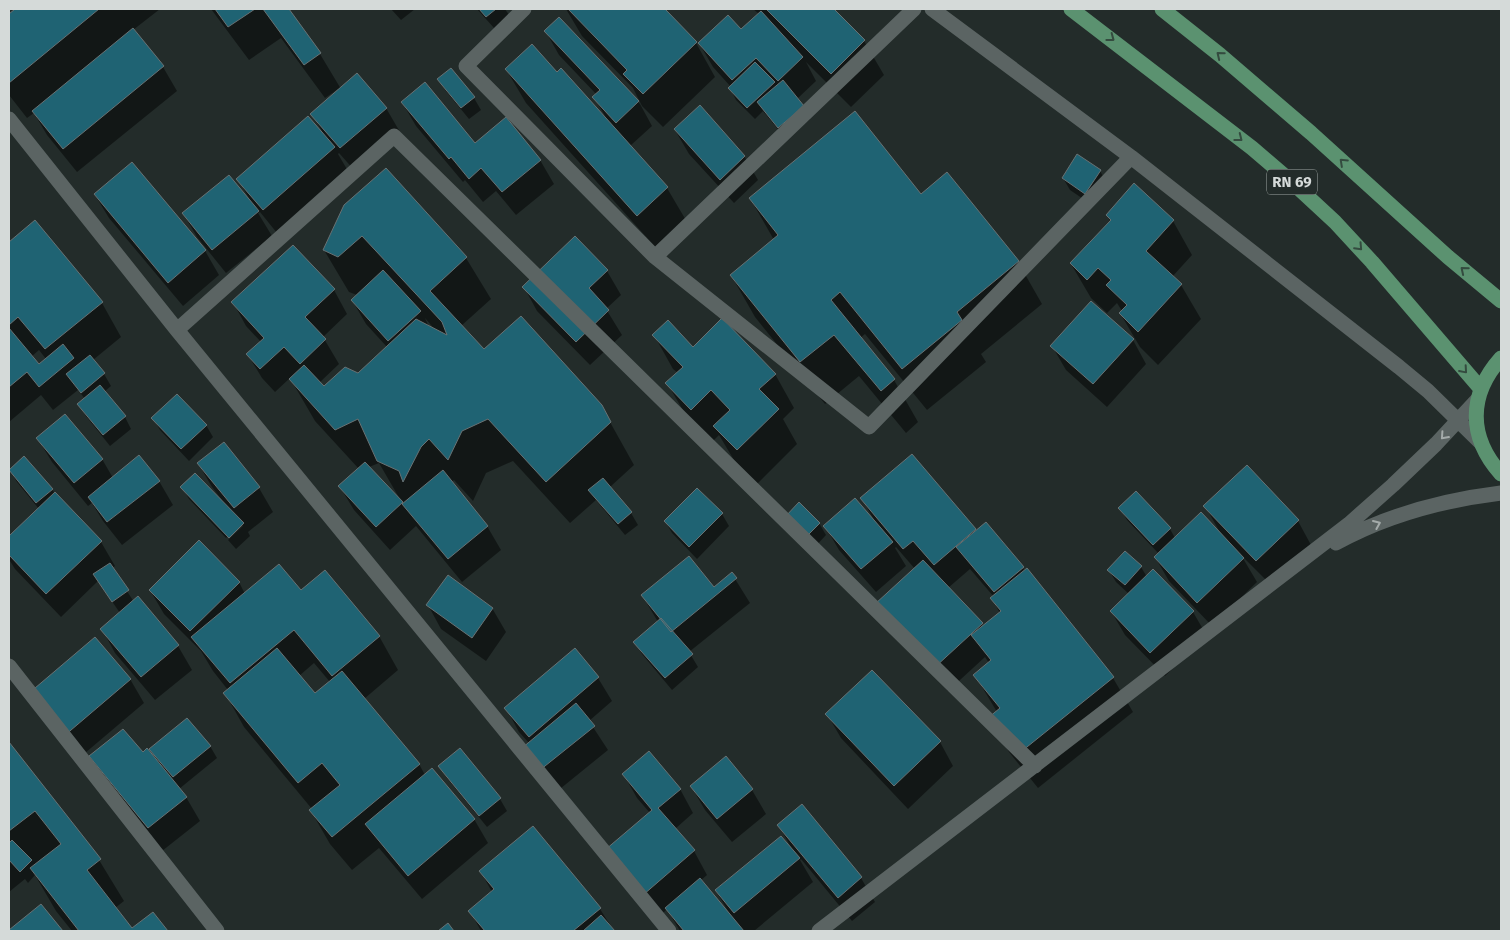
<svg xmlns="http://www.w3.org/2000/svg" width="1510" height="940" viewBox="0 0 1510 940" font-family="'Fira Sans',sans-serif">
  <rect width="100%" height="100%" fill="#232c2a"/>
  <!-- shadow -->
  <path fill="#0007" fill-rule="evenodd" d="M17,9H160L133,30L163,67L177,91L77,172L47,135L34,113L27,118L9,95V15Z
    M211,9H287L320,54L341,89L386,108L400,132L355,171L339,153L338,154L348,171L277,233L260,212L258,213L272,236L226,273L197,237L183,213L250,200L238,179L323,133L312,114L339,91L338,89L325,98L281,38L249,60Z
    M391,9H415L401,20Z
    M477,9H505L509,15L494,28Z
    M566,9H663L696,43L715,77L663,127L642,106L633,88L582,36Z
    M753,9H832L864,41L884,75L851,107L806,62L816,81L797,99L810,119L786,139L763,111L755,119L736,100L730,88L731,87L713,67L699,43L741,31L759,14Z
    M559,19L640,104L652,126L630,146L667,188L687,222L657,249L526,103L506,69L557,74L605,116L594,97L597,95L559,55L546,32Z
    M451,70L474,98L481,110L469,119L446,91L439,79Z
    M402,102L475,144L540,160L554,184L516,215L496,191L483,202L465,180L463,182L416,126Z
    M675,130L744,156L758,180L734,203L689,154Z
    M1100,171L1107,183L1092,205L1070,190L1063,178Z
    M947,174L1018,262L1042,304L981,354L986,362L927,410L865,334L860,338L894,380L918,422L906,433L859,376L825,404L755,317L731,275L774,240L750,198L920,196Z
    M95,195L204,249L219,275L183,306L109,218Z
    M345,206L466,258L491,299L461,326L484,351L601,406L634,465L610,487L631,513L638,525L625,535L596,500L570,523L513,461L486,473L473,501L454,480L451,482L487,526L501,550L462,582L416,526L390,550L354,510L340,487L359,469L315,421L290,378L275,392L262,378L248,355L261,342L246,326L233,302L334,290L347,314L323,337L339,364L319,383L324,388L358,375L387,347L366,324L352,300L357,295L349,292L324,250ZM425,318L436,331L429,327ZM379,463L401,501L369,467Z
    M1107,215L1173,221L1192,255L1172,277L1181,285L1201,319L1158,365L1140,347L1120,313L1122,311L1117,303L1107,313L1091,298L1071,264L1111,222Z
    M35,222L102,303L121,337L93,360L104,374L111,386L104,392L125,417L131,429L110,446L86,416L79,405L85,399L78,390L53,410L41,395L9,422V244ZM39,350L46,359L38,366L31,357Z
    M575,238L607,271L621,295L606,309L622,335L590,365L537,311L524,287Z
    M654,335L775,374L794,408L783,419L797,444L757,484L734,460L719,435L711,443L687,417L667,383L678,373L673,369Z
    M1133,340L1146,364L1107,407L1066,370L1052,346Z
    M153,418L206,425L213,437L189,461L160,430Z
    M38,439L102,459L113,478L159,481L173,505L122,545L103,521L92,503L88,506L52,462Z
    M223,443L259,488L273,512L248,532L250,536L236,549L228,540L243,526L241,524L226,538L189,499L182,487L221,501L222,500L212,487L198,463Z
    M10,470L52,490L101,542L115,566L112,568L134,602L138,598L178,646L192,670L155,700L115,653L102,629L120,613L98,581L61,617L15,569L10,561L9,562V537L39,509L17,482Z
    M697,489L722,514L729,526L697,559L672,533L665,521Z
    M862,498L975,530L976,533L986,524L1025,571L1027,570L1113,678L1133,712L1038,788L1009,752L989,718L997,712L975,675L989,663L985,657L948,691L890,628L915,569L896,547L895,548L906,566L876,592L839,550L825,526L875,522ZM970,569L994,597L992,599L1000,613L983,627L948,588Z
    M1205,506L1298,521L1311,545L1270,584L1241,555L1257,582L1212,626L1169,581L1155,557L1159,554L1127,520L1120,508L1170,529L1175,538L1221,534Z
    M819,523L826,535L814,548L794,529Z
    M1141,567L1147,577L1193,612L1207,636L1165,676L1125,635L1111,611L1129,594L1116,582L1109,570Z
    M732,574L750,603L689,652L698,667L672,690L642,654L635,642L658,622L642,595L713,589Z
    M239,582L245,594L301,592L379,636L398,670L364,699L419,764L425,775L474,819L488,843L422,899L379,848L352,870L330,844L311,811L312,809L244,727L225,693L228,690L213,671L201,651L164,614L150,590ZM314,663L330,682L315,695L299,676Z
    M428,605L492,608L506,632L486,661L441,629Z
    M575,650L598,678L612,701L589,721L608,750L555,793L529,743L519,732L506,708Z
    M130,679L144,703L78,759L44,718Z
    M827,714L940,742L953,766L908,809L841,738Z
    M9,744L99,860L124,901L115,908L132,930L152,914L166,931H72L56,911L35,875L28,883L25,879L9,892Z
    M210,746L217,758L179,789L186,797L200,821L162,851L105,780L91,757L143,754L156,761L157,760L151,749Z
    M459,750L500,799L507,811L487,827L447,778L440,766Z
    M726,758L752,790L766,814L732,842L705,810L691,786Z
    M624,775L680,789L693,813L675,829L694,851L707,875L700,881L731,916L716,891L792,849L779,826L801,806L861,878L875,902L852,921L801,859L800,860L813,882L754,931H680L667,909L658,918L620,874L650,813L637,798Z
    M481,872L600,909L614,931H481L470,911L492,892Z
    M41,906L61,931H9Z"/>
  <!-- building -->
  <path fill="#1f6373" stroke="#687173" d="M15,9H99L9,83V14Z
    M215,9H255L228,27Z
    M263,9H289L321,53L304,65Z
    M479,9H496L486,17Z
    M568,9H665L697,42L643,94L623,74L627,70Z
    M766,9H834L865,40L831,74Z
    M761,11L803,57L778,81L756,58L732,80L698,43L728,15L741,29Z
    M559,17L639,101L616,123L592,97L600,90L544,31Z
    M133,28L164,66L63,149L32,111Z
    M532,44L557,72L561,68L668,187L637,216L505,69Z
    M755,62L775,82L747,108L728,88Z
    M451,68L475,97L461,108L437,79Z
    M357,73L387,108L340,148L310,114Z
    M783,80L804,106L778,128L757,102Z
    M425,82L475,143L506,117L541,160L502,192L481,168L469,179L451,157L449,159L401,102Z
    M700,105L745,156L720,180L674,129Z
    M855,111L921,194L947,172L1019,261L957,312L962,320L902,369L840,292L831,300L895,379L881,391L834,335L800,362L730,275L778,235L749,198Z
    M308,116L335,147L263,210L236,179Z
    M1077,154L1101,170L1085,194L1062,178Z
    M132,162L206,250L168,283L94,194Z
    M386,168L467,257L430,291L484,349L521,316L602,405L611,422L546,482L488,419L462,431L448,460L429,439L421,447L403,482L399,471L377,461L358,419L335,430L289,379L304,365L324,386L345,367L358,373L416,319L447,335L442,322L362,236L338,257L323,250L344,205Z
    M229,175L259,211L212,250L182,213Z
    M1134,183L1174,220L1146,251L1182,284L1138,332L1119,313L1127,305L1106,285L1111,280L1098,268L1087,280L1070,263L1111,220L1106,215Z
    M35,220L103,302L45,349L18,317L9,325V242Z
    M575,236L608,270L589,288L609,310L576,342L522,287Z
    M293,245L335,289L305,317L326,339L300,364L284,347L260,369L246,354L264,338L231,302Z
    M383,270L421,311L388,341L351,300Z
    M1091,301L1134,339L1093,384L1050,346Z
    M722,318L776,374L759,389L779,409L737,450L713,426L730,410L711,390L691,410L665,383L683,367L652,335L668,320L693,347Z
    M9,328L39,364L63,344L74,358L39,387L27,372L9,387Z
    M90,355L105,373L81,393L66,374Z
    M100,385L126,416L103,435L77,404Z
    M177,394L207,425L181,449L151,418Z
    M65,414L103,459L74,483L36,438Z
    M224,442L260,487L234,508L197,463Z
    M912,454L976,529L934,565L913,541L903,549L860,498Z
    M139,455L160,481L107,522L88,497Z
    M24,456L53,489L36,503L9,470Z
    M365,462L403,502L376,527L338,486Z
    M1247,465L1299,520L1256,561L1203,506Z
    M443,470L488,526L448,559L402,504Z
    M195,473L244,523L229,538L180,487Z
    M603,478L632,512L618,524L588,490Z
    M697,488L723,513L689,547L664,521Z
    M1136,491L1171,528L1153,545L1118,508Z
    M55,492L102,541L46,594L9,555V536Z
    M855,498L893,542L861,569L823,526Z
    M799,502L820,523L806,537L785,517Z
    M1201,512L1244,558L1197,603L1154,557Z
    M986,522L1024,567L994,592L956,547Z
    M199,540L240,582L190,631L149,590Z
    M1125,551L1142,566L1125,585L1107,570Z
    M689,556L714,587L732,572L737,578L671,632L641,595Z
    M923,560L983,623L934,668L875,604Z
    M110,563L129,590L112,602L93,574Z
    M279,564L301,590L325,570L380,636L332,676L294,630L230,683L191,637Z
    M1027,568L1114,677L1017,755L988,718L1000,708L973,675L991,660L971,635L1001,611L990,598Z
    M1153,569L1194,611L1150,653L1110,611Z
    M448,575L493,608L472,638L426,605Z
    M138,596L179,645L141,677L100,629Z
    M661,618L693,654L665,678L633,642Z
    M95,637L131,679L64,736L28,694Z
    M277,648L315,693L342,671L420,764L332,837L309,810L340,785L322,763L298,783L223,693Z
    M575,648L599,677L529,737L504,708Z
    M872,670L941,741L894,786L825,714Z
    M576,703L595,726L540,770L522,748Z
    M187,718L211,746L173,777L149,749Z
    M123,729L143,752L147,748L187,797L148,828L89,756Z
    M9,742L101,859L87,870L132,928L153,912L168,931H79L30,868L61,844L35,811L9,831Z
    M460,748L501,798L479,816L438,766Z
    M649,751L681,789L658,808L695,850L643,895L605,850L652,810L622,774Z
    M726,756L753,789L717,819L690,786Z
    M432,768L475,819L408,876L365,824Z
    M802,804L862,877L838,898L777,825Z
    M533,826L601,908L573,931H485L468,911L494,889L479,871Z
    M781,836L800,858L734,913L715,890Z
    M12,840L32,860L20,872L9,860V843Z
    M700,878L744,931H684L665,908Z
    M41,904L63,931H9V930Z
    M601,915L615,931H583Z
    M448,923L454,931H438Z"/>
  <g fill="none" stroke-linecap="round" stroke-linejoin="round">
    <!-- street -->
    <path stroke="#5b6463" stroke-width="15" d="M524,9L466,66L655,257L869,427L1131,157
      M932,9L1131,157L1399,367L1428,391L1481,443
      M9,119L177,330L669,931
      M655,257L914,9
      M177,330L394,136L1035,766
      M1336,543C1387,515 1444,500 1501,493
      M9,666L217,931
      M819,931L1349,524L1393,485L1436,444L1477,400"/>
    <!-- primary -->
    <path stroke="#5b9270" stroke-width="15" d="M1071,9L1252,148L1294,184L1335,222L1372,262L1481,389
      M1162,9L1220,55L1311,133L1448,257L1501,301
      M1501,358C1468,395 1468,437 1501,474"/>
  </g>
  <!-- one-way arrows -->
  <defs><path id="oneway-chevron" d="M-2-3.5L2.5 0L-2 3.5" fill="none" stroke-width="1.6" stroke-linecap="round" stroke-linejoin="round" transform="scale(1.25)"/></defs>
  <g stroke="#344b3f">
    <use href="#oneway-chevron" transform="translate(1111 38) rotate(37)"/>
    <use href="#oneway-chevron" transform="translate(1220 55) rotate(-141)"/>
    <use href="#oneway-chevron" transform="translate(1239 138) rotate(38)"/>
    <use href="#oneway-chevron" transform="translate(1343 162) rotate(-137)"/>
    <use href="#oneway-chevron" transform="translate(1359 247) rotate(47)"/>
    <use href="#oneway-chevron" transform="translate(1464 270) rotate(-140)"/>
    <use href="#oneway-chevron" transform="translate(1464 370) rotate(49)"/>
  </g>
  <g stroke="#a4abaa">
    <use href="#oneway-chevron" transform="translate(1444 436) rotate(132)"/>
    <use href="#oneway-chevron" transform="translate(1377 524) rotate(-23)"/>
  </g>
  <g text-anchor="middle" dominant-baseline="central" stroke-width="5" stroke-linejoin="round" paint-order="stroke">
    <!-- shield labels -->
    <rect fill="#232c2a" stroke="#a0a6a4" stroke-width="1" x="1267" y="169.5" width="50" height="25" rx="4"/>
    <g font-size="15" font-weight="bold" fill="#d5dad9">
      <text x="1292" y="182">RN 69</text>
    </g>
  </g>
  <!-- border -->
  <rect width="1510" height="940" fill="none" stroke="#d5dad9" stroke-width="20"/>
</svg>
